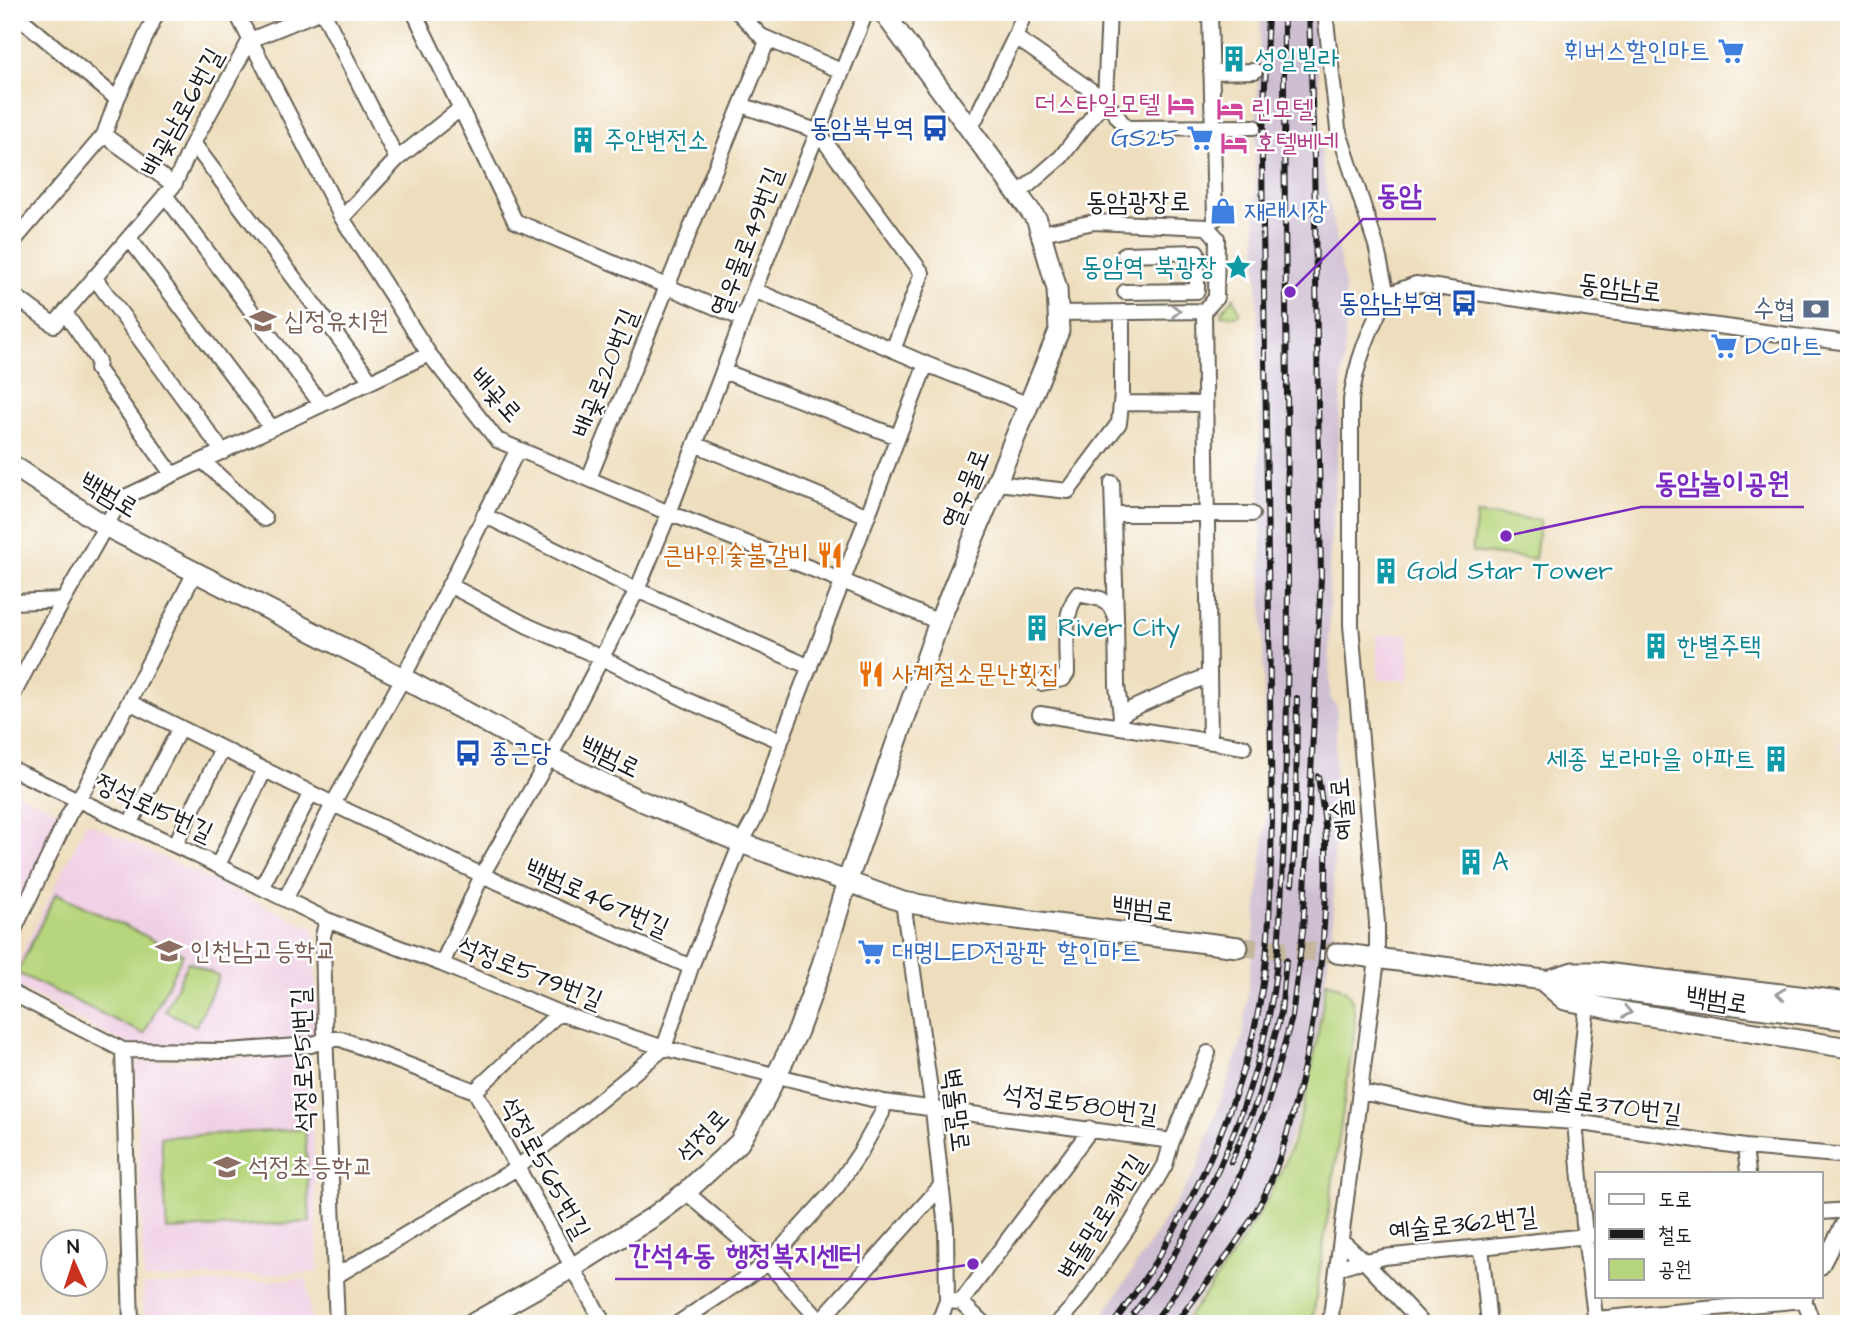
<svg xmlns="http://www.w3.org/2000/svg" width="1861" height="1336" viewBox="0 0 1861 1336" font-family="'Architects Daughter','Poor Story',sans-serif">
  <rect width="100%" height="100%" fill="#fff"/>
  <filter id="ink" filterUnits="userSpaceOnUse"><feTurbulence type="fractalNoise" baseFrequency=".0143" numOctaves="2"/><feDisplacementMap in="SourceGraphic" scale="14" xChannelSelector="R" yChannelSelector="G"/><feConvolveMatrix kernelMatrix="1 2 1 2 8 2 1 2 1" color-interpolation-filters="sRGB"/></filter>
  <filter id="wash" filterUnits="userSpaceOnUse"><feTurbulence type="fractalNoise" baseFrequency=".00686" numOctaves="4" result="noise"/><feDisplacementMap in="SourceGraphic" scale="28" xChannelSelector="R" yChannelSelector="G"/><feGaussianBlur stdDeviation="1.57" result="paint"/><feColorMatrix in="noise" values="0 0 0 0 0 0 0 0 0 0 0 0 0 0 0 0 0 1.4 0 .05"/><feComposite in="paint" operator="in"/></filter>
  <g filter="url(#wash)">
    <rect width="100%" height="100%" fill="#eedebd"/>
    <!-- built -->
    <path fill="#f0d0e4" d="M1409,633L1411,680H1379L1376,637L1378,635Z
      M1849,673V753L1839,752Z
      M12,791L63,813L12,922Z
      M87,822L314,929L317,1027L311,1037L134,1049L12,984V973Z
      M310,1055L318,1272L144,1279L135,1062Z
      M307,1279L311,1324H144L143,1285Z"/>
    <!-- industrial -->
    <path fill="#cebed1" d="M1261,12H1316L1322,166L1345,286V342L1329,569L1330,697L1337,707L1334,794L1333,930L1311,1064L1294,1129L1267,1195L1229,1256L1179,1324H1098L1196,1171L1243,1037L1266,823L1255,152Z"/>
    <!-- green -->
    <path fill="#b7d57c" stroke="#6a784c" stroke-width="2" d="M1234,297L1240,314L1236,316L1221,315V312Z
      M1477,514L1540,520L1535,559L1472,552Z
      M56,893L183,954L144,1034L17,973Z
      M188,962L219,976L196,1026L165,1011Z
      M1326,982C1354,989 1354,1002 1355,1028L1312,1324H1182C1224,1271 1275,1199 1295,1135C1311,1085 1318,1034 1326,982Z
      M305,1129L310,1222L167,1230L161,1137Z"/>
  </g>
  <g filter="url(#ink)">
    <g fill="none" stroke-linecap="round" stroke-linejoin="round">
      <!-- major-tunnel -->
      <path stroke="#c4b79d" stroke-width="19" stroke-dasharray="19 10" stroke-linecap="butt" d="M1238,947L1337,953"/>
      <!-- minor casing -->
      <g stroke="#666054" stroke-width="18">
        <path id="minor" d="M13,12L117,99
          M236,12L342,218L429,354L497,440L669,513L843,581L939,622
          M323,12L397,159
          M414,12L515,221L743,319
          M738,12L761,36L841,71
          M1210,12L1215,219
          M1325,12L1338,129L1376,245L1387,295
          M1015,37L1105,100L1126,128L1254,127
          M1211,72L1255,71
          M741,105L817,131L922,273L893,350
          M971,128L1015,37L1025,12
          M104,135L174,185
          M193,143L371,381
          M165,195L321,404
          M1017,195L1061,157L1105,100L1109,12
          M342,218L397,159L460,109
          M1042,233L1094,222L1207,227L1217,238L1216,298L1204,311L1059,313
          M129,238L271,427
          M12,243L104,135L117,99L157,12
          M1125,254L1197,252V291L1125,292
          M94,277L223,452
          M754,290L926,364L1029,405
          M12,294L54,325L174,185L193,143L250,40L319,12
          M1387,295L1416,284L1571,307L1849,343
          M1204,311L1210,741
          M65,313L98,361L97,369L172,474
          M723,371L898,437
          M1121,403L1205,404
          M695,444L868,516
          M203,461L265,519
          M589,478L768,39
          M997,483L1068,491L1119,423L1122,394V312
          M1112,483L1116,617
          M1113,514H1252
          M484,515L637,590L810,667
          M449,585L528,626L602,658L693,703L781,741
          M12,602L63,600
          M1041,683L1063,679L1067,673C1067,648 1062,613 1078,594L1101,599L1110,606L1116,618L1117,686L1121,715
          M12,697L45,633L121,499L429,354
          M129,702L333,804L482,875L691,967
          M1040,714L1244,747
          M1120,722L1121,715L1133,708L1209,675
          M12,769L198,856L327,920L442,964L559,1013L664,1048L884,1102L1172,1141
          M130,824L180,728
          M175,845L222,749
          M218,865L265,769
          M262,886L311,793
          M286,898L333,804L403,678L518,449
          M903,902L933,1110L946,1228L947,1301L938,1324
          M327,920L323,936L325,1032L337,1324
          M12,934L69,814L85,788L195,572
          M442,964L482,875L550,757L637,590L669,513L754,290L866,12
          M12,993L123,1050L228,1051L311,1045L327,1039H341L475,1091L559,1013
          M1587,1004L1575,1122L1585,1236L1596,1324
          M123,1050L131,1324
          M475,1091L604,1324
          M1361,1092L1470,1115L1575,1122L1745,1147L1849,1156
          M1745,1147L1748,1173
          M686,1192L768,1263L823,1324
          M1821,1212L1849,1210
          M1341,1240L1365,1262L1423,1324
          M1481,1247L1489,1324
          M1821,1267L1849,1213
          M1337,1270C1352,1260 1367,1262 1384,1257L1597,1235
          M336,1276L517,1168L664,1048L691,967L741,843L757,814L781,741L926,364
          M1806,1296L1804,1300L1813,1324
          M947,1301L961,1302L1091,1129
          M961,1302L984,1324
          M1596,1319L1804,1300
          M820,1321L941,1186
          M677,1324L768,1263L836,1188L861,1151L882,1113L884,1102
          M1057,1324L1078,1301L1132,1222L1165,1165L1172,1141L1208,1053
          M1330,1324L1377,959V923L1351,625V400C1356,361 1370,329 1387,295"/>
      </g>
      <!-- major casing -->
      <g stroke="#666054" stroke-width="23">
        <path id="major" d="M12,465L105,526L403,678L550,757L637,799L741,843L903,902L978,914L1238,947
          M1337,953L1849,1020
          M1554,978L1573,972H1596L1849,1002
          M1544,982L1565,1000L1631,1013L1849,1048
          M472,1324L572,1268L653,1217L686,1192L739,1143L763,1103L798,1031L820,971L847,882L939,622L1059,331L1057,289L1037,220L883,12"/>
      </g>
      <!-- minor -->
      <use href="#minor" stroke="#fff" stroke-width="14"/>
      <!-- major -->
      <use href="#major" stroke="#fff" stroke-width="19"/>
      <!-- rail casing -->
      <g stroke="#1c1c1c" stroke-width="6">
        <path id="rail" d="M1292,884L1296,824L1297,698
          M1231,1162L1257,1101L1281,1013L1286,960
          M1134,1313C1198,1231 1250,1112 1270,1010C1278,969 1280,925 1282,883C1285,821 1286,758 1287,696C1291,468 1283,240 1284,12
          M1113,1324C1180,1235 1238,1116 1259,1007C1271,946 1270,882 1272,821L1262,159L1268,12
          M1152,1324L1169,1302L1228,1205L1267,1106L1292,1017L1303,931L1321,577L1314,158L1309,12
          M1175,1324C1206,1283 1240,1243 1263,1198C1277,1171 1285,1141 1293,1112C1316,1026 1328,934 1326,844C1326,822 1321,798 1318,776"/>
      </g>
      <!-- rail -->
      <use href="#rail" stroke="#fff" stroke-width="3.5" stroke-dasharray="10" stroke-linecap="butt"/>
    </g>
    <!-- one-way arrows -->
    <defs><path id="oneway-chevron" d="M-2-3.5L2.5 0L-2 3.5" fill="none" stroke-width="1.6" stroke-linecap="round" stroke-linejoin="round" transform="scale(1.75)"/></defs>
    <g stroke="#999">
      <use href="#oneway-chevron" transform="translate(1176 311) rotate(-1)"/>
      <use href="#oneway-chevron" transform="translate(1781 994) rotate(-173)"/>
      <use href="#oneway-chevron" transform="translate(1627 1012) rotate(11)"/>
    </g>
  </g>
  <!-- icons -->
  <defs>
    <g id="supermarket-bare" transform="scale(2.1)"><path d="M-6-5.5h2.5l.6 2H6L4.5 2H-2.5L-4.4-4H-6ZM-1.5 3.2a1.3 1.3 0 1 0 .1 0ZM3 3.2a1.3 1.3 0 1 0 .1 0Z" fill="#3f7fe0" stroke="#fff" stroke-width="2.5" paint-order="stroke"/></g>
    <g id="building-bare" transform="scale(2.1)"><path d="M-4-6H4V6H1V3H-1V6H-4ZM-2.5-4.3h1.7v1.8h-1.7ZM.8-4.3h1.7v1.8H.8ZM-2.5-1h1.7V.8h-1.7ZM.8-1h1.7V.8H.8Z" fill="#0f9aa8" stroke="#fff" stroke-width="2.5" paint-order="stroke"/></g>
    <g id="hotel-bare" transform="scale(2.1)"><path d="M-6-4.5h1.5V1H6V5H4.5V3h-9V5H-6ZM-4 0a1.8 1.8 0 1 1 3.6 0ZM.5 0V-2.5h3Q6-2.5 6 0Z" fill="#d1479c" stroke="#fff" stroke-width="2.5" paint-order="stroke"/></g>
    <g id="bus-bare" transform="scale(2.1)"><path d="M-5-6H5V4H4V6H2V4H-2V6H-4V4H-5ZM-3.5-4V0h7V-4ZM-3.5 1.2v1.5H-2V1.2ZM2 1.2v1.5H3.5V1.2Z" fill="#1a4fb4" stroke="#fff" stroke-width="2.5" paint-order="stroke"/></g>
    <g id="shop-bare" transform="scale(2.1)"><path d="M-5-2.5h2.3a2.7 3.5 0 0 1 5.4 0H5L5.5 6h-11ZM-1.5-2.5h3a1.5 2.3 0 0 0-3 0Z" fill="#3f7fe0" stroke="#fff" stroke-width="2.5" paint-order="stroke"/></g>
    <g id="sight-bare" transform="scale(2.1)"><path d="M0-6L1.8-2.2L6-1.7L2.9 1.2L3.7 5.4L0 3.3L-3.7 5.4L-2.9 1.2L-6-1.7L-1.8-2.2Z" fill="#0f9aa8" stroke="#fff" stroke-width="2.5" paint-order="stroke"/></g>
    <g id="bank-bare" transform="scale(2.1)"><path d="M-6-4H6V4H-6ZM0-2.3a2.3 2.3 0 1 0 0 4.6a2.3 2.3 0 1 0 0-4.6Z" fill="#5c6f8a" stroke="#fff" stroke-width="2.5" paint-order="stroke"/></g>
    <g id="school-bare" transform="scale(2.1)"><path d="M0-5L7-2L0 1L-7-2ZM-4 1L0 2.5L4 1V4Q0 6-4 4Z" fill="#8d6e63" stroke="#fff" stroke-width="2.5" paint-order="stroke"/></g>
    <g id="restaurant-bare" transform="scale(2.1)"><path d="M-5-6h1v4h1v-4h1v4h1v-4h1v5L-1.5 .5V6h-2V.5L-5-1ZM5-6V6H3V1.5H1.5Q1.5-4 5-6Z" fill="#e8710a" stroke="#fff" stroke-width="2.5" paint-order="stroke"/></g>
  </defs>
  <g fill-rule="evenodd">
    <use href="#supermarket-bare" x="1731" y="51"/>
    <use href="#building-bare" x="1234" y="59"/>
    <use href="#hotel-bare" x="1181" y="104"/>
    <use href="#hotel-bare" x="1230" y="109"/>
    <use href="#bus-bare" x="935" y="128"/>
    <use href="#supermarket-bare" x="1200" y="138"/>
    <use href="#building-bare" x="583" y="140"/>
    <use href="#hotel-bare" x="1234" y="143"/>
    <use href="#shop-bare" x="1223" y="211"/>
    <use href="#sight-bare" x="1238" y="267"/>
    <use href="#bus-bare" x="1464" y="303"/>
    <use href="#bank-bare" x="1816" y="309"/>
    <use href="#school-bare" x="263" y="321"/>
    <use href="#supermarket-bare" x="1724" y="346"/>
    <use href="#restaurant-bare" x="830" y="555"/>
    <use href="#building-bare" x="1386" y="571"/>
    <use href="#building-bare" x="1037" y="628"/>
    <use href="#building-bare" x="1656" y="646"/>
    <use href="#restaurant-bare" x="871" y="674"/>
    <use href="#bus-bare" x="468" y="753"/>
    <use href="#building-bare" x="1776" y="759"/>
    <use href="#building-bare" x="1471" y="862"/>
    <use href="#school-bare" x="169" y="951"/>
    <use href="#supermarket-bare" x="871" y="952"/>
    <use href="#school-bare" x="227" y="1167"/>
  </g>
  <g text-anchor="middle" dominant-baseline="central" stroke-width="5" stroke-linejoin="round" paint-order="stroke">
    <!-- shop labels -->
    <g font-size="26" fill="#366cbe" stroke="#fff" text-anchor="start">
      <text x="1710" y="51" text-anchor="end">휘버스할인마트</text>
      <text x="1179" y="138" text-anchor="end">GS25</text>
      <text x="1244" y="211">재래시장</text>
      <text x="1745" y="346">DC마트</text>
      <text x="892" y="952">대명LED전광판 할인마트</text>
    </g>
    <!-- culture labels -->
    <g font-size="26" fill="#0d838f" stroke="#fff" text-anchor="start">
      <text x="1255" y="59">성일빌라</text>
      <text x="604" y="140">주안변전소</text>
      <text x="1217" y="267" text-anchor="end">동암역 북광장</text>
      <text x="1407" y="571">Gold Star Tower</text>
      <text x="1058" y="628">River City</text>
      <text x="1677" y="646">한별주택</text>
      <text x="1755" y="759" text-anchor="end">세종 보라마을 아파트</text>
      <text x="1492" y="862">A</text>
    </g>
    <!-- hotel labels -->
    <g font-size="26" fill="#b23c85" stroke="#fff" text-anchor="start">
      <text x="1160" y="104" text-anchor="end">더스타일모텔</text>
      <text x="1251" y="109">린모텔</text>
      <text x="1255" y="143">호텔베네</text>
    </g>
    <!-- street labels -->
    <g font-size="26" fill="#1c1c1c" stroke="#fff">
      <text transform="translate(182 112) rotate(-61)">배곶남로6번길</text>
      <text x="1138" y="202">동암광장로</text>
      <text transform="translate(747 242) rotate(-69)">열우물로49번길</text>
      <text transform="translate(1620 288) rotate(7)">동암남로</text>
      <text transform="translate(605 373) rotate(-68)">배곶로20번길</text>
      <text transform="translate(496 395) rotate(48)">배곶로</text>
      <text transform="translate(966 489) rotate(-68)">열우물로</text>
      <text transform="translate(109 495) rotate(31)">백범로</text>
      <text transform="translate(610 757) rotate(26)">백범로</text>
      <text transform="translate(154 808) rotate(25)">정석로15번길</text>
      <text transform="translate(1342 809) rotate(-95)">예술로</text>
      <text transform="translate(597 898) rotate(24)">백범로467번길</text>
      <text transform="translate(1143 909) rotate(7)">백범로</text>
      <text transform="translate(530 973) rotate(22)">석정로579번길</text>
      <text transform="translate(1717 1000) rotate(9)">백범로</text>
      <text transform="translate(303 1060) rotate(-92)">석정로551번길</text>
      <text transform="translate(1080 1104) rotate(8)">석정로580번길</text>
      <text transform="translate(1607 1105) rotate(7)">예술로370번길</text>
      <text transform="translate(956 1110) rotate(83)">벽돌말로</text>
      <text transform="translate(703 1136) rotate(-47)">석정로</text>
      <text transform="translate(545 1168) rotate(61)">석정로565번길</text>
      <text transform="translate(1102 1217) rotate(-58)">벽돌말로31번길</text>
      <text transform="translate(1463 1224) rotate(-6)">예술로362번길</text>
    </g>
    <!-- transit labels -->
    <g font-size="26" fill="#164399" stroke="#fff" text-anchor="end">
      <text x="914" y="128">동암북부역</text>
      <text x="1443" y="303">동암남부역</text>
      <text x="489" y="753" text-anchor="start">종근당</text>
    </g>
    <!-- service labels -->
    <g font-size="26" fill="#4e5e75" stroke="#fff" text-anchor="end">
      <text x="1795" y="309">수협</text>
    </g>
    <!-- education labels -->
    <g font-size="26" fill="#785e54" stroke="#fff" text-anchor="start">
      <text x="284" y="321">십정유치원</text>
      <text x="190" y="951">인천남고등학교</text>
      <text x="248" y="1167">석정초등학교</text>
    </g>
    <!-- food labels -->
    <g font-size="26" fill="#c56008" stroke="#fff" text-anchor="end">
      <text x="809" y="555">큰바위숯불갈비</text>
      <text x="892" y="674" text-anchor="start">사계절소문난횟집</text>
    </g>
  </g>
  <!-- callouts -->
  <path fill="none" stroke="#7b2cbf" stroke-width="2.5" d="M1290 292L1363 219H1436M1506 536L1641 507H1804M973 1264L876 1279H615"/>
  <g fill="#7b2cbf" stroke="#fff" stroke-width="2.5">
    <circle cx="1290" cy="292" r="7"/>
    <circle cx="1506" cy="536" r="7"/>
    <circle cx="973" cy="1264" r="7"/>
  </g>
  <g font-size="28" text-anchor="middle" font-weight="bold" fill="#7b2cbf" stroke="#fff" stroke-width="5" stroke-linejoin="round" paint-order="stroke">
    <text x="1399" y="204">동암</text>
    <text x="1722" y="492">동암놀이공원</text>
    <text x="745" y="1264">간석4동 행정복지센터</text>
  </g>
  <!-- margin -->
  <rect width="1861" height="1336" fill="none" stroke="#fff" stroke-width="42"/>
  <!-- legend -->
  <rect x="1595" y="1172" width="228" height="126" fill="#ffffff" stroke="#a4a4a4" stroke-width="2"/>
  <rect x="1609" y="1194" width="35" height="10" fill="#ffffff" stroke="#a4a4a4" stroke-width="2"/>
  <text x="1658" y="1206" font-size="21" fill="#1c1c1c">도로</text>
  <rect x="1609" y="1229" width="35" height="10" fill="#1c1c1c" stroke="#a4a4a4" stroke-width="2"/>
  <text x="1658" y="1242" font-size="21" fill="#1c1c1c">철도</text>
  <rect x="1609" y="1259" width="35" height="21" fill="#b7d57c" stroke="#a4a4a4" stroke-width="2"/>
  <text x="1658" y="1276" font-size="21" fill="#1c1c1c">공원</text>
  <!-- north arrow -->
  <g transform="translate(74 1263) rotate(357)"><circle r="33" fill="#ffffff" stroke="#a4a4a4" stroke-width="2"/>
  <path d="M0-5L12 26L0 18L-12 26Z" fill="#c8321e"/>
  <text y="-10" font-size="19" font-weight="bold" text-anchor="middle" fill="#1c1c1c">N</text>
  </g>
</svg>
